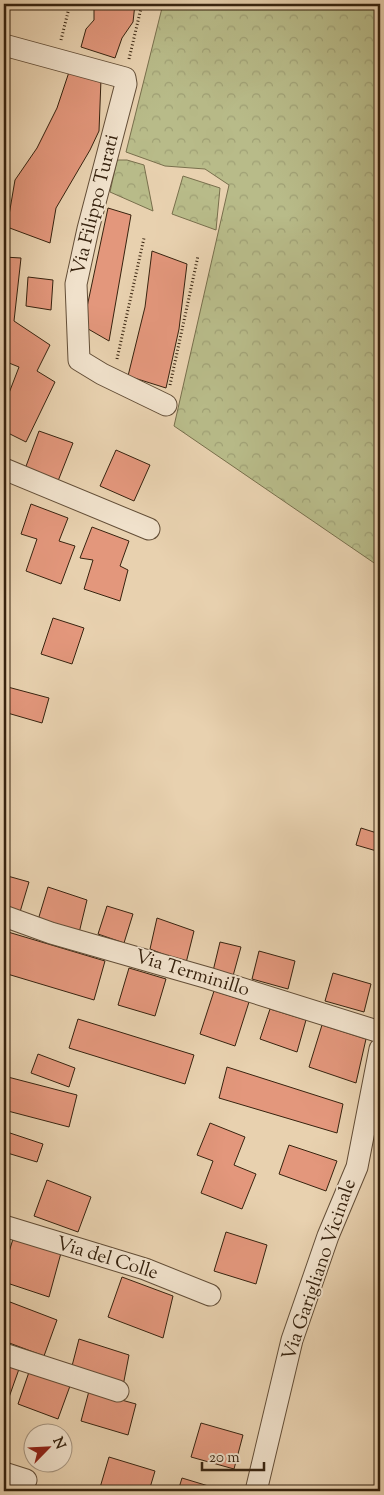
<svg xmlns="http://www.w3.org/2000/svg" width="384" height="1495" viewBox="0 0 384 1495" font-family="'Sorts Mill Goudy',serif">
  <defs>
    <pattern id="forest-crowns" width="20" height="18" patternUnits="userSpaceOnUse" patternTransform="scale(1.25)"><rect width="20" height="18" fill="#b8bb89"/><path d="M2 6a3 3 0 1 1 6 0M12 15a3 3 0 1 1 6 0" fill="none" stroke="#9fa075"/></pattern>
  </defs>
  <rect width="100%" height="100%" fill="#e8d1af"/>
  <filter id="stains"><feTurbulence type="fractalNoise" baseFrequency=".004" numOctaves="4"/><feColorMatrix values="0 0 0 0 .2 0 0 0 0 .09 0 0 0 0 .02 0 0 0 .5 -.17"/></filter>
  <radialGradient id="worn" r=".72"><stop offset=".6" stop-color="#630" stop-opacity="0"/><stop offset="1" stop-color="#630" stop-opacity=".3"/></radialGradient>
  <!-- forest -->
  <path fill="url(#forest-crowns)" stroke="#786f4c" d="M163,4H380V567L174,426L229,185L205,169L165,166L126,152Z
    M117,160H127L144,165L153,211L110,192Z
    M183,176L220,188L216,230L172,214Z"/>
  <!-- building -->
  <path fill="#e3977c" stroke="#37230f" d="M94,4H135L133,22L122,38L115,58L81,47L86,29L94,20Z
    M70,69L101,79L99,131L90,150L56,208L50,243L7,227L15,180L37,148L57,108Z
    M108,208L131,215L109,341L83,326Z
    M152,251L187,264L179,329L166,388L128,376L145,307Z
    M4,257L21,258L14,321L50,345L37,371L55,382L26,442L4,431V406L19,367L4,361Z
    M28,277L53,280L51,310L26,306Z
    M39,431L73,443L58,481L25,469Z
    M116,450L150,465L134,501L100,486Z
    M31,504L68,518L59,541L75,546L61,584L26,571L37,539L21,534Z
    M92,527L129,541L120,566L128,570L120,601L84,589L93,560L80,558Z
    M53,618L84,628L72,664L41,654Z
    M4,686L49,698L42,723L4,712Z
    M361,828L380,834V852L356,845Z
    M4,875L29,882L20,912L4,907Z
    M48,887L87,900L79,933L38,920Z
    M107,906L133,914L124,943L98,934Z
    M157,918L194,931L186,963L150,949Z
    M8,932L105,961L94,1000L4,973V946Z
    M220,942L241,947L233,976L213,971Z
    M259,951L295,961L288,989L252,979Z
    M129,968L166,979L155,1016L118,1005Z
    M333,973L371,984L364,1012L325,1001Z
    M214,991L249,1002L235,1046L200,1034Z
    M270,1009L306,1020L297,1052L260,1039Z
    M78,1019L194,1055L185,1084L69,1048Z
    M322,1025L366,1039L356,1083L309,1067Z
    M38,1054L75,1068L69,1087L31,1073Z
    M227,1067L343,1104L337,1133L219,1098Z
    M4,1076L77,1095L69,1127L4,1110Z
    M210,1123L245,1137L234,1165L256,1174L242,1209L201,1193L213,1161L197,1155Z
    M4,1131L43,1144L37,1162L4,1152Z
    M289,1145L337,1161L326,1191L279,1174Z
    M47,1180L91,1197L78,1232L34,1216Z
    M226,1232L267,1245L256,1284L214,1271Z
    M13,1239L61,1253L49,1297L4,1282V1268Z
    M122,1277L173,1296L163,1338L108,1317Z
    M10,1302L57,1320L44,1356L4,1341V1319Z
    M79,1339L129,1355L123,1386L72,1366Z
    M4,1363L19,1369L7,1403L4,1402Z
    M29,1372L70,1386L58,1419L18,1404Z
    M89,1391L136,1404L128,1435L81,1421Z
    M201,1423L243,1435L234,1469L191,1457Z
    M109,1457L155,1471L149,1491H99Z
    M182,1478L225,1491H178Z"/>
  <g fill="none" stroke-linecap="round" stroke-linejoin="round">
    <!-- minor casing -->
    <g stroke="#634e37" stroke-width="23">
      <path id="minor" d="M4,45L125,78L126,84L88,229L76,284L79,360L102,374L166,405
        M4,469L149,529
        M4,916L51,933L208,978L380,1032
        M4,1226L145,1269L210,1295
        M4,1354L118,1391
        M4,1473L26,1480
        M256,1491L292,1340L328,1236L357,1167L380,1049"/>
    </g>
    <!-- path -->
    <path stroke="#37230f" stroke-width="3" stroke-dasharray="1 2.5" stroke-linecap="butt" d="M61,40L70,4
      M129,59L142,4
      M117,359L144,238
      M170,385L198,256"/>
    <!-- minor -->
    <use href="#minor" stroke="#f0e1cb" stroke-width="21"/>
  </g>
  <g text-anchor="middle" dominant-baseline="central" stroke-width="4" stroke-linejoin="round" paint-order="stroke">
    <!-- street labels -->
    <g font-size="19" fill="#37230f" stroke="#f0e1cb">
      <text transform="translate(96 205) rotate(-76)">Via Filippo Turati</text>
      <text transform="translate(192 974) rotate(17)">Via Terminillo</text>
      <text transform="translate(107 1259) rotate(17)">Via del Colle</text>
      <text transform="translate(320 1270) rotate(-71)">Via Garigliano Vicinale</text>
    </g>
  </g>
  <!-- margin -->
  <rect width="384" height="1495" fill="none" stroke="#e8d1af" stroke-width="20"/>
  <rect x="5" y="5" width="374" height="1485" fill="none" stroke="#37230f" stroke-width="2.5"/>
  <rect x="10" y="10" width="364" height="1475" fill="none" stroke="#37230f"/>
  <!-- north arrow -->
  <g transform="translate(48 1448) rotate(66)"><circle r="24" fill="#f0e1cb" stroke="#a69580"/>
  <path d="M0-4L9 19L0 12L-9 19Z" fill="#8f2418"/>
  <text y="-8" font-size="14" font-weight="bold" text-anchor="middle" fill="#37230f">N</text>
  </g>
  <!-- scale -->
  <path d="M202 1462v8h62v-8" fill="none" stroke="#37230f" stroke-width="2.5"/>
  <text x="209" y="1462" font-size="15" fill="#37230f" stroke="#f0e1cb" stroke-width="4" paint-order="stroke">20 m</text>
  <rect width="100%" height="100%" filter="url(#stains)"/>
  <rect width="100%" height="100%" fill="url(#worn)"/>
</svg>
